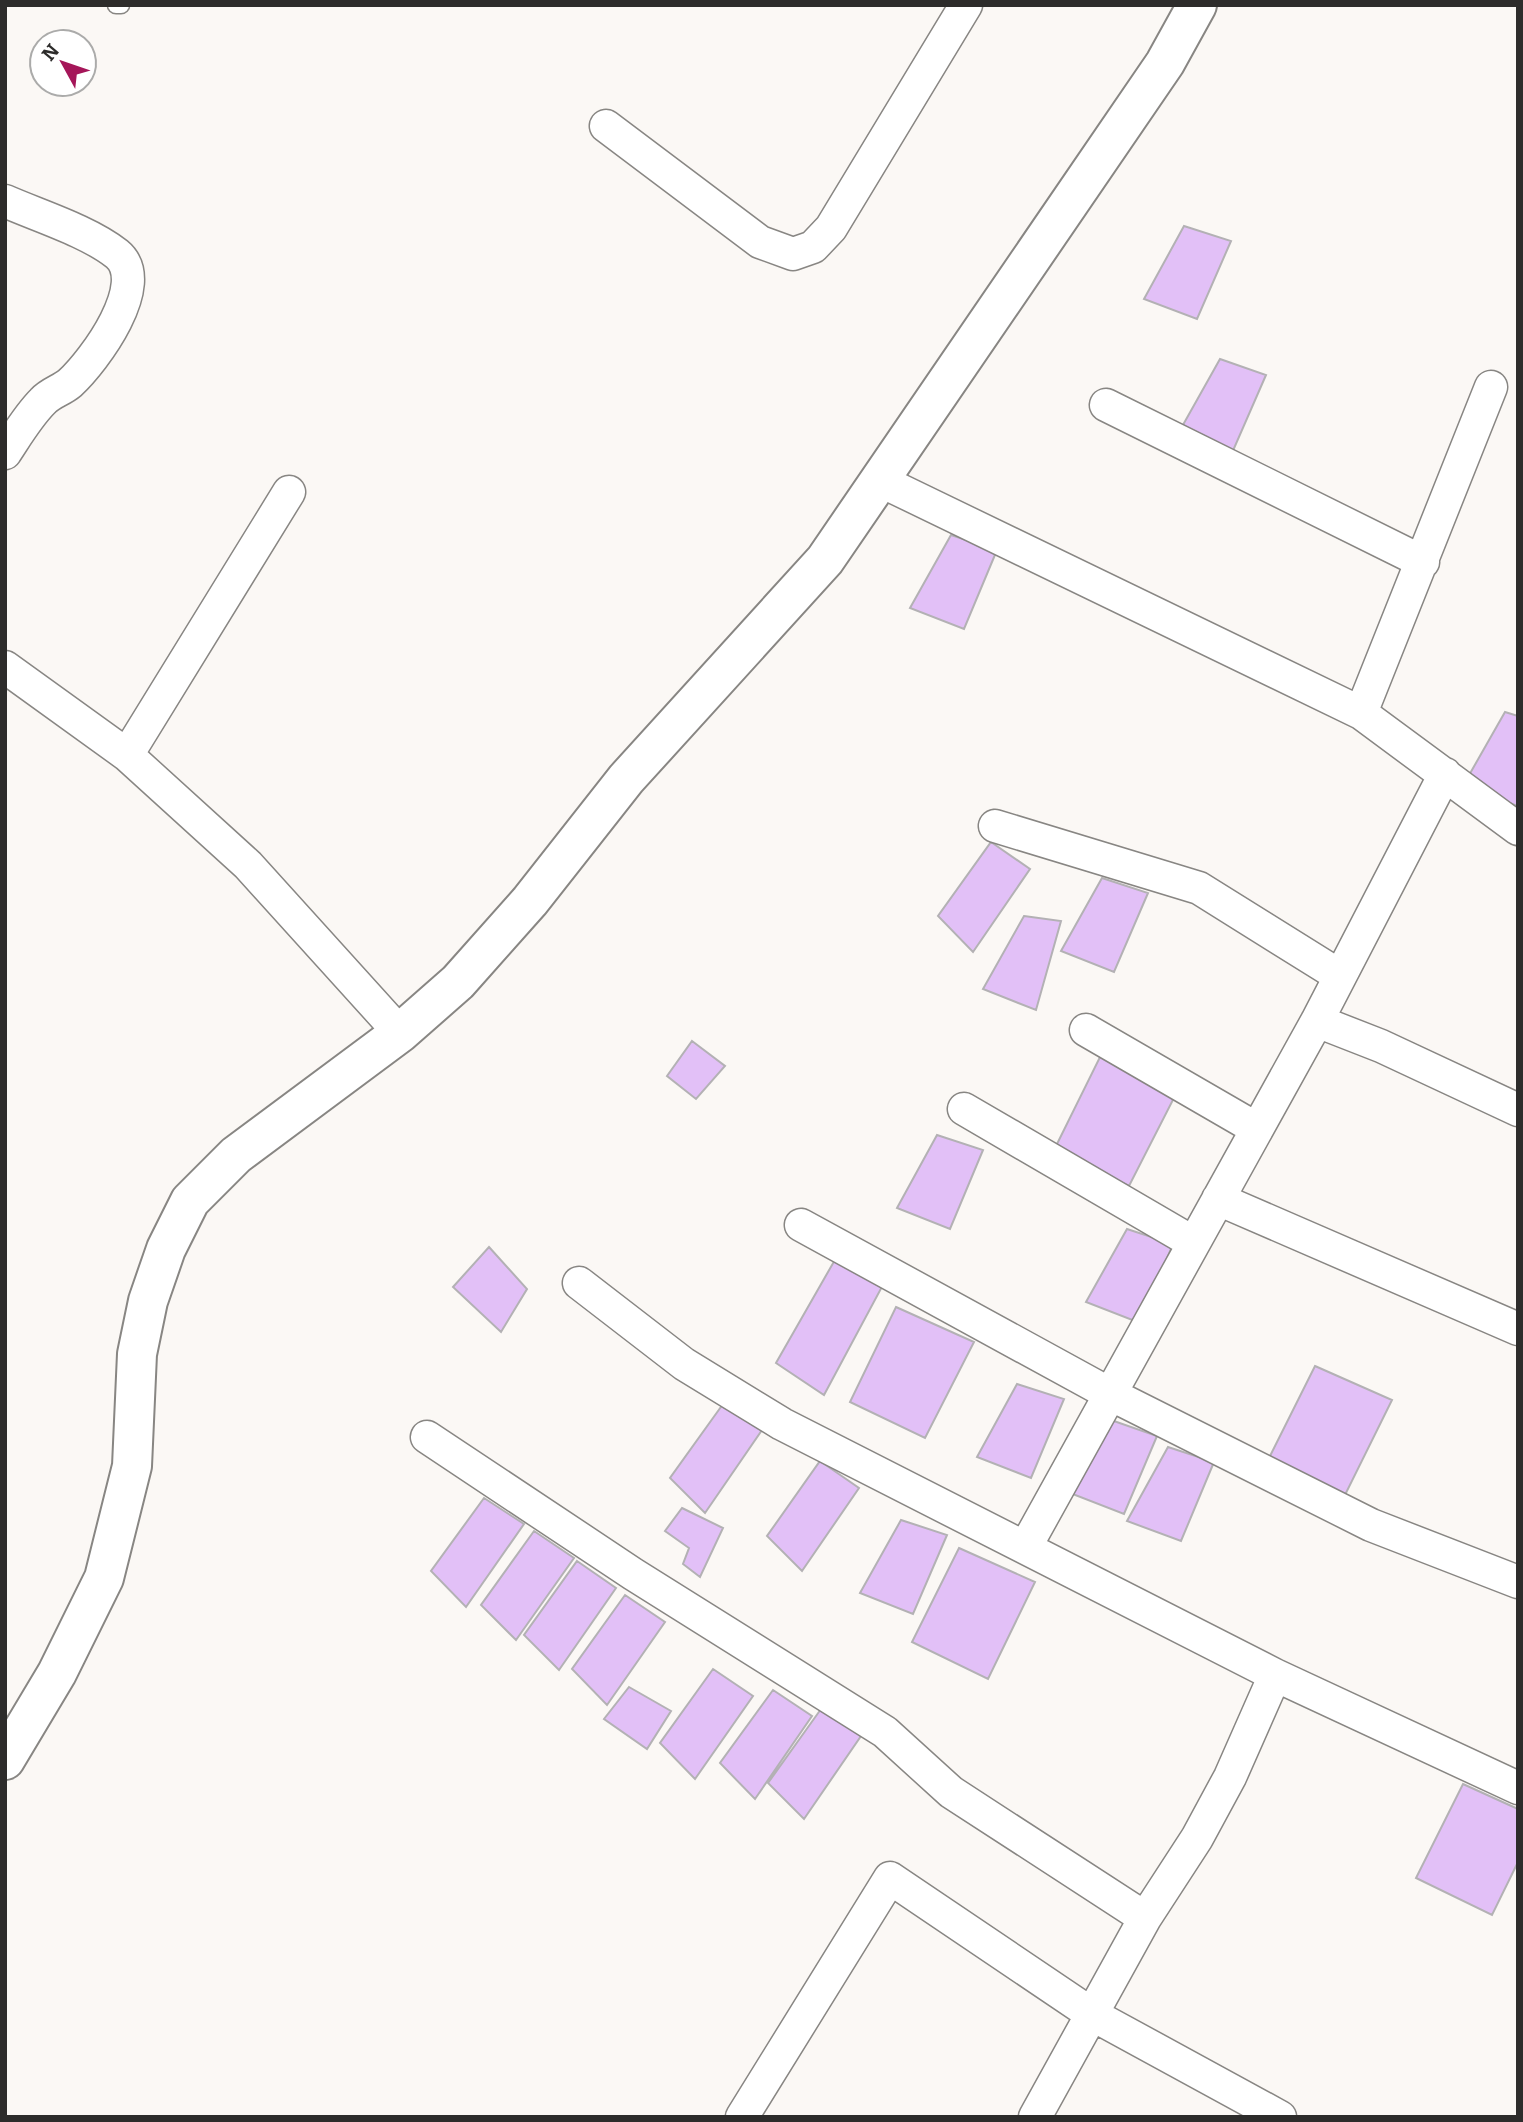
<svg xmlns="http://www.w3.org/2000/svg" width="1523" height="2122" viewBox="0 0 1523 2122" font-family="Bitter,serif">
  <rect width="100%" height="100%" fill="#fbf8f5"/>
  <!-- building -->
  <path fill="#e2c0f7" stroke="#b3b1b4" stroke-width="2" d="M1184,226L1231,241L1197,319L1144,299Z
    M1220,359L1266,375L1232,453L1179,432Z
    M951,535L997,550L964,629L910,608Z
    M1505,712L1518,716L1517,806L1464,784Z
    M991,842L1030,869L973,952L938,916Z
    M1102,878L1148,893L1114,972L1061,951Z
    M1024,916L1061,921L1036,1010L983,989Z
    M692,1041L725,1066L696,1099L667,1076Z
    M1101,1055L1178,1090L1129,1186L1054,1150Z
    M937,1135L983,1150L950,1229L897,1208Z
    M1127,1229L1173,1244L1140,1323L1086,1302Z
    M489,1247L527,1289L501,1332L453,1287Z
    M836,1258L884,1283L824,1395L776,1363Z
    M896,1307L974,1342L925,1438L850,1402Z
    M1315,1366L1392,1400L1344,1497L1268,1460Z
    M1017,1384L1064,1399L1031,1478L977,1457Z
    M723,1404L762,1430L705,1513L670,1478Z
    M1111,1420L1157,1436L1124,1514L1070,1493Z
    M1168,1447L1214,1462L1181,1541L1127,1521Z
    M820,1461L859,1488L802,1571L767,1536Z
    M484,1498L524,1524L466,1607L431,1571Z
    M682,1508L723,1528L700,1577L683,1564L689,1548L665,1531Z
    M901,1520L947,1535L913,1614L860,1593Z
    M534,1531L574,1558L516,1640L481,1605Z
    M959,1548L1035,1582L988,1679L912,1642Z
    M577,1561L616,1588L559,1670L524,1635Z
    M625,1595L665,1622L607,1705L572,1669Z
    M713,1669L753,1696L695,1779L660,1743Z
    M629,1687L671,1711L647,1749L604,1719Z
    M773,1690L812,1716L755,1799L720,1763Z
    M821,1709L861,1736L804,1819L768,1783Z
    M1463,1784L1518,1809V1862L1492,1915L1416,1878Z"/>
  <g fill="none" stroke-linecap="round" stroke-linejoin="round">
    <!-- service casing -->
    <g stroke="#888683" stroke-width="19">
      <path id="service" d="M116,5H121"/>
    </g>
    <!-- minor casing -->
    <g stroke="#888683" stroke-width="35">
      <path id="minor" d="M606,126L760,242L793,254L813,247L831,228L966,5
        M5,201C39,216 88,231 117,254C152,283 94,361 70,383C62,390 50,393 43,401C28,416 17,435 5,453
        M1106,405L1423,562
        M881,481L1361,713L1518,829
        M5,667L127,755L248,865L400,1033
        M1361,713L1491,387
        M127,755L289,492
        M995,826L1199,888L1340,976
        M1317,1021L1381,1046L1518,1110
        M1086,1030L1257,1129
        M964,1109L1194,1243
        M1218,1199L1518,1329
        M801,1225L1110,1394L1371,1525L1518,1582
        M579,1283L684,1364L782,1424L1275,1675L1518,1788
        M427,1437L633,1574L885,1732L951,1792L1145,1918
        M1026,1546L1317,1021L1445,774
        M742,2117L890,1878L1093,2015L1280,2117
        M1035,2117L1145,1918L1197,1838L1230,1777L1275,1675"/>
    </g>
    <!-- trunk casing -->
    <g stroke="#888683" stroke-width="42">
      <path id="trunk" d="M5,1760L57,1673L104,1578L132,1466L137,1354L148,1301L166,1249L190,1201L236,1155L400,1033L458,982L530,901L626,779L825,560L1165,63L1197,5"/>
    </g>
    <!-- service -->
    <use href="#service" stroke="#fff" stroke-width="16"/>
    <!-- minor -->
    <use href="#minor" stroke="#fff" stroke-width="32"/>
    <!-- trunk -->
    <use href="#trunk" stroke="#fff" stroke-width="38"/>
  </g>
  <!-- border -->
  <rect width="1523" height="2122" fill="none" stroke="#2d2c2b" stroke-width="14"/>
  <!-- north arrow -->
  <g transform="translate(63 63) rotate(310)"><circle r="33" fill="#ffffff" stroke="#ababaa" stroke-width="2"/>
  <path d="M0-5L12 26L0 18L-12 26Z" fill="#a51659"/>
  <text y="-10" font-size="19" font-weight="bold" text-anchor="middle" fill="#2d2c2b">N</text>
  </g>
</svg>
